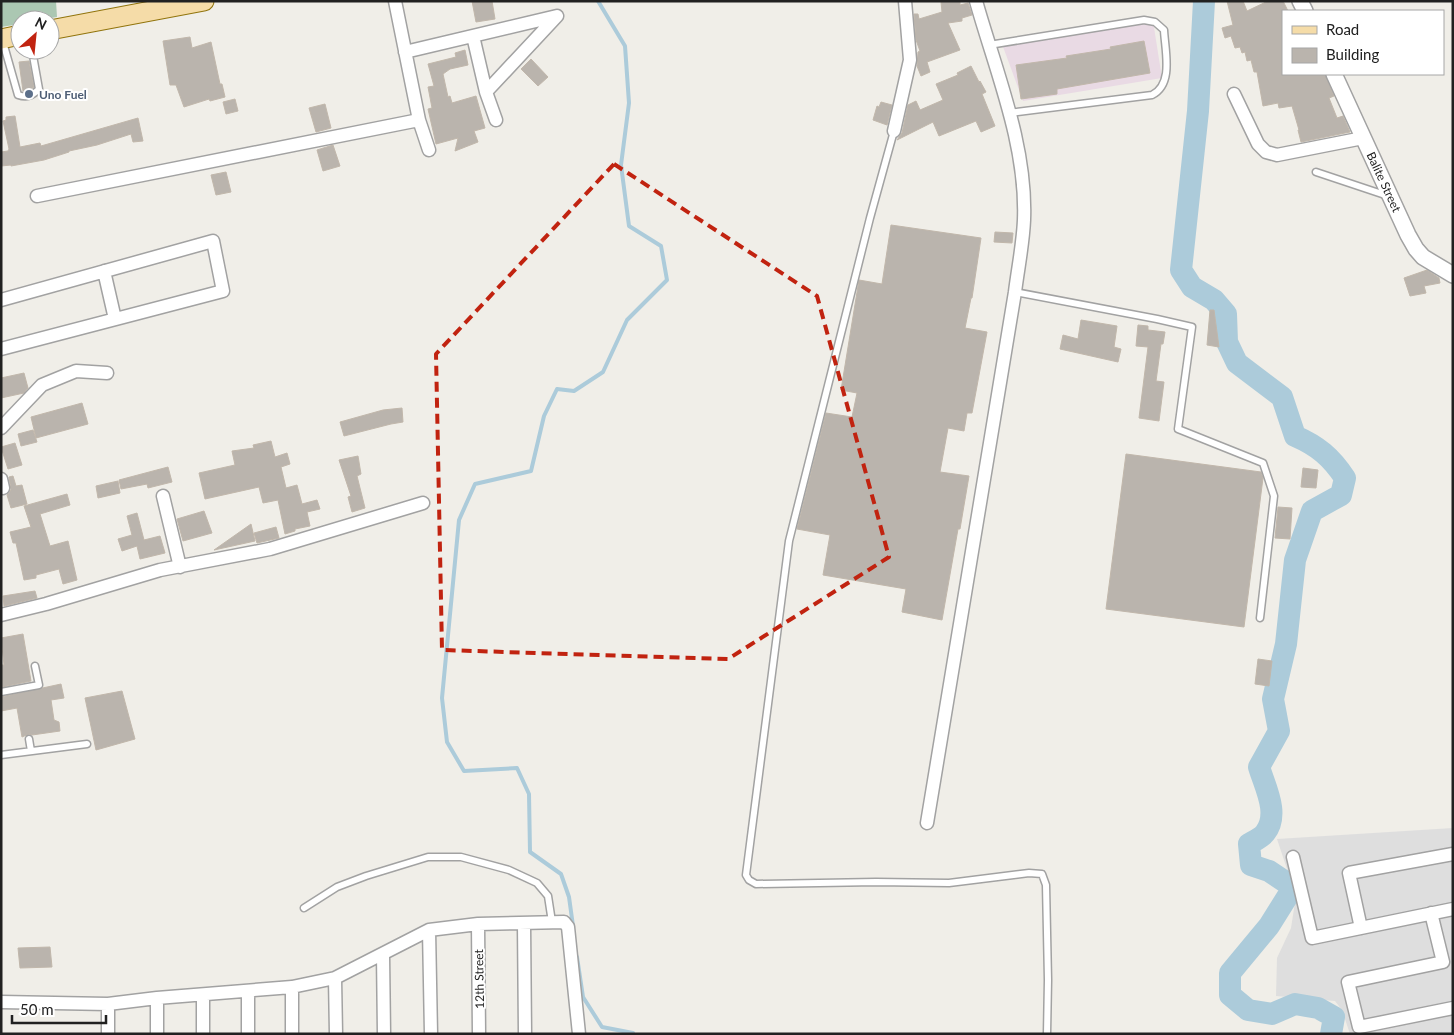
<svg xmlns="http://www.w3.org/2000/svg" width="1454" height="1035" viewBox="0 0 1454 1035" font-family="Lato,sans-serif">
  <rect width="100%" height="100%" fill="#f0eee8"/>
  <!-- residential -->
  <path fill="#dedede" d="M1453,828V1034H1350L1342,1010L1335,1001L1276,996L1277,958L1291,928L1296,896L1277,839Z"/>
  <!-- industrial -->
  <path fill="#e9dae4" d="M1153,21L1162,78L1023,101L1002,44Z"/>
  <!-- cemetery -->
  <path fill="#abc7b2" d="M1,1H56L57,17L39,20H20V24L1,27Z"/>
  <g fill="none" stroke-linecap="round" stroke-linejoin="round">
    <!-- stream -->
    <path stroke="#accbda" stroke-width="4" d="M573,926L569,897L561,874L530,852L529,794L517,768L464,771L447,742L442,698L459,520L475,484L531,471L544,416L557,389L574,391L603,372L627,320L667,280L661,246L629,226L621,165L629,103L625,46L598,1
      M577,957L583,997L602,1027L633,1033"/>
    <!-- river -->
    <path stroke="#accbda" stroke-width="22" d="M1204,1L1198,111L1181,270L1192,287L1214,300L1226,314L1227,342L1237,363L1282,397L1295,436C1318,446 1331,457 1345,478L1341,495L1312,511L1295,560L1286,644L1273,699L1279,731L1259,767C1265,787 1280,814 1265,833C1262,837 1254,841 1249,844L1251,865L1269,871L1290,885L1289,894L1269,926L1230,973V995L1248,1010L1272,1014L1295,1004L1318,1008L1334,1017L1331,1034"/>
  </g>
  <!-- building -->
  <path fill="#bab4ad" stroke="#c1b7ab" d="M472,1H492L495,19L476,22Z
    M949,1H960V5L968,3L972,15L962,18V21L948,23L960,50L927,62L930,72L921,76L917,66L918,52L920,51L916,40L914,14H918L919,19L942,12L941,2Z
    M1227,1H1243L1247,11L1268,1H1283L1288,11H1283V74H1325L1334,96L1329,98L1337,118L1343,116L1350,132L1301,142L1298,130H1299L1292,106L1279,108L1278,103L1263,106L1257,72H1254L1251,60L1247,61L1245,52L1242,53L1240,47L1235,48L1231,36L1225,38L1222,28L1233,25Z
    M190,37L192,48L211,42L220,84H222L225,97L210,101L209,99L184,107L176,85H170L163,41Z
    M1144,41L1150,73L1057,89V94L1021,99L1016,65L1067,58L1066,56L1111,49L1110,47Z
    M465,50L468,65L450,69L443,74L448,97L450,96L452,103L476,96L485,128L474,131L478,142L455,151L458,138L436,144L428,109L432,108L428,87L434,86L428,64L456,57L455,53Z
    M531,59L548,77L538,86L521,69Z
    M29,61L34,87L28,91H23L19,62Z
    M971,66L979,82L980,81L986,92L982,94L995,126L981,132L976,121L939,136L933,122L897,140L902,133L908,105L916,101L920,110L943,100L936,84L958,75L957,73Z
    M235,99L238,111L226,114L223,102Z
    M881,102L892,105L887,125L873,120L877,106L879,107Z
    M325,104L331,128L316,132L309,108Z
    M15,116L20,147L40,143L41,146L138,118L143,141L133,142L131,134L97,145L69,151V152L44,160L11,166V165L1,166V152L8,151L9,149L3,121L6,120V117Z
    M333,145L340,166L323,171L317,150Z
    M226,172L231,192L216,195L211,175Z
    M891,225L981,238L972,298H971L965,328L987,332L972,413H967L964,431L948,428L940,472L969,476L960,529H958L942,620L902,612L906,589L823,575L830,535L797,529L826,413L852,417L857,393L841,390L859,280L882,284Z
    M995,232L1013,233L1012,243L994,242Z
    M1427,270L1439,278L1440,283L1424,286L1426,293L1410,296L1404,278Z
    M1210,310H1214L1219,347L1207,345Z
    M1081,320L1117,326L1114,347L1121,349L1118,362L1060,349L1063,335L1078,339Z
    M1138,325L1148,326V330L1165,332L1163,344H1161L1156,381L1164,382L1159,421L1139,418L1148,347L1136,346Z
    M24,373L28,388L24,393L1,398V378Z
    M82,403L88,424L36,438L31,417Z
    M402,408L403,422L391,424L344,436L340,422L383,410Z
    M33,430L37,442L21,446L18,434Z
    M271,441L275,457L287,453L290,464L281,467L286,488L297,485L302,504L317,500L320,509L307,512L310,526L295,529V531L285,534L278,500L263,503L259,487L205,499L199,473L235,465L232,451L254,448L253,445Z
    M15,443L22,465L8,469L1,447Z
    M1126,454L1261,472L1263,478L1244,627L1106,609Z
    M358,456L361,474L357,476L365,508L352,512L348,497L351,496L339,460Z
    M168,467L172,482L148,488L147,484L121,489L119,480Z
    M1303,468L1318,470L1316,488L1301,487Z
    M13,476L16,486L22,485L27,504L11,508L7,495L11,490L9,477Z
    M118,481L120,493L98,498L96,486Z
    M67,494L70,505L40,514L50,546L68,541L77,580L63,584L59,569L36,575V578L24,580L16,543H13L10,532L31,527L24,506Z
    M1278,507L1292,508L1290,539L1275,538Z
    M204,511L212,533L183,541L177,519Z
    M137,513L144,540L160,536L165,553L140,559L137,546L122,551L118,539L132,535L127,516Z
    M251,524L255,541L214,550Z
    M276,527L279,538L257,543L254,533Z
    M35,591L37,598L4,606L3,596Z
    M23,634L31,681L2,687L1,665H4L1,638Z
    M1258,659L1272,661L1269,686L1255,684Z
    M61,684L64,698L51,700L54,720L59,722L60,731L32,735L29,734L22,737L17,708L1,711V697Z
    M122,691L135,739L96,750L85,698Z
    M50,947L52,967L20,968L18,948Z"/>
  <g fill="none" stroke-linecap="round" stroke-linejoin="round">
    <!-- service casing -->
    <g stroke="#a2a2a2" stroke-width="9">
      <path id="service" d="M3,42L18,95C27,98 32,96 39,89L32,50
        M989,45L1144,20L1155,22L1164,30C1165,51 1174,84 1152,95L1009,113
        M894,131L870,218L789,541L746,875L749,880L756,884L876,882L949,883L1029,873L1042,874L1046,885L1048,980L1047,1034
        M1316,172L1388,196
        M1015,292L1157,319L1192,327L1178,429L1263,463L1274,496L1260,618
        M1,692L39,685L35,666
        M29,739L31,751
        M1,755L87,744
        M304,908L337,887L366,876L428,857H461L509,870L537,883L548,896L552,922"/>
    </g>
    <!-- minor casing -->
    <g stroke="#a2a2a2" stroke-width="15">
      <path id="minor" d="M395,1L419,120L429,150
        M473,36L486,92L496,120
        M405,52L557,16L486,92
        M1234,94L1258,144L1266,152L1277,155L1363,138
        M894,131L910,60L905,1
        M37,196L419,120
        M104,271L115,319
        M1,300L213,241L223,291L1,349
        M1,428L42,385L76,371L107,373
        M1,479L3,488
        M163,496L180,567
        M1,615L46,604L160,570L270,549L423,503
        M927,823L1015,292C1018,268 1023,244 1024,220C1027,145 996,72 976,1
        M1293,857L1312,938L1453,909
        M1431,913L1443,962L1348,982L1359,1027L1453,1008
        M478,924L479,1034
        M524,924L525,1034
        M1361,928L1349,873L1453,854
        M429,930L431,1034
        M383,955L384,1034
        M335,978L336,1034
        M292,987V1034
        M248,991V1034
        M1,1002L108,1004L157,998L292,987L335,978L429,930L478,924L564,922L568,927L579,1034
        M108,1004V1034
        M157,1034V998
        M203,1034V995"/>
    </g>
    <!-- tertiary casing -->
    <g stroke="#a2a2a2" stroke-width="18">
      <path id="tertiary" d="M1300,1L1305,11
        M1334,74L1408,235L1416,249L1423,257L1453,275"/>
    </g>
    <!-- primary casing -->
    <g stroke="#91740c" stroke-width="21">
      <path id="primary" d="M50,30L204,1
        M1,39L20,35"/>
    </g>
    <!-- service -->
    <use href="#service" stroke="#fff" stroke-width="6"/>
    <!-- minor -->
    <use href="#minor" stroke="#fff" stroke-width="12"/>
    <!-- tertiary -->
    <use href="#tertiary" stroke="#fff" stroke-width="15"/>
    <!-- primary -->
    <use href="#primary" stroke="#f5dca8" stroke-width="19"/>
  </g>
  <!-- marked area -->
  <path fill="none" stroke="#c12310" stroke-width="4" stroke-dasharray="10 6" stroke-linejoin="round" d="M614,164L817,296L889,557L728,659L442,650L436,354Z"/>
  <!-- markers -->
  <circle fill="#5c6f8a" stroke="#fff" stroke-width="2" cx="29" cy="94" r="5"/>
  <g text-anchor="middle" dominant-baseline="central" stroke-width="4" stroke-linejoin="round" paint-order="stroke">
    <!-- service labels -->
    <g font-size="12" font-weight="bold" fill="#4e5e75" stroke="#fff" text-anchor="start">
      <text x="39" y="94">Uno Fuel</text>
    </g>
    <!-- street labels -->
    <g font-size="12" fill="#212121" stroke="#fff">
      <text transform="translate(1384 182) rotate(65)">Balite Street</text>
      <text transform="translate(479 979) rotate(-91)">12th Street</text>
    </g>
  </g>
  <!-- border -->
  <rect width="1454" height="1035" fill="none" stroke="#212121" stroke-width="5"/>
  <!-- legend -->
  <rect x="1282" y="10" width="162" height="65" fill="#ffffff" stroke="#a6a6a6"/>
  <rect x="1292" y="26" width="25" height="8" fill="#f5dca8" stroke="#a6a6a6"/>
  <text x="1326" y="35" font-size="15" fill="#212121">Road</text>
  <rect x="1292" y="48" width="25" height="15" fill="#bab4ad" stroke="#a6a6a6"/>
  <text x="1326" y="60" font-size="15" fill="#212121">Building</text>
  <!-- north arrow -->
  <g transform="translate(35 35) rotate(27)"><circle r="24" fill="#ffffff" stroke="#a6a6a6"/>
  <path d="M0-4L9 19L0 12L-9 19Z" fill="#c12310"/>
  <text y="-8" font-size="14" font-weight="bold" text-anchor="middle" fill="#212121">N</text>
  </g>
  <!-- scale -->
  <path d="M12 1015v8h94v-8" fill="none" stroke="#212121" stroke-width="2.5"/>
  <text x="20" y="1015" font-size="15" fill="#212121" stroke="#ffffff" stroke-width="4" paint-order="stroke">50 m</text>
</svg>
